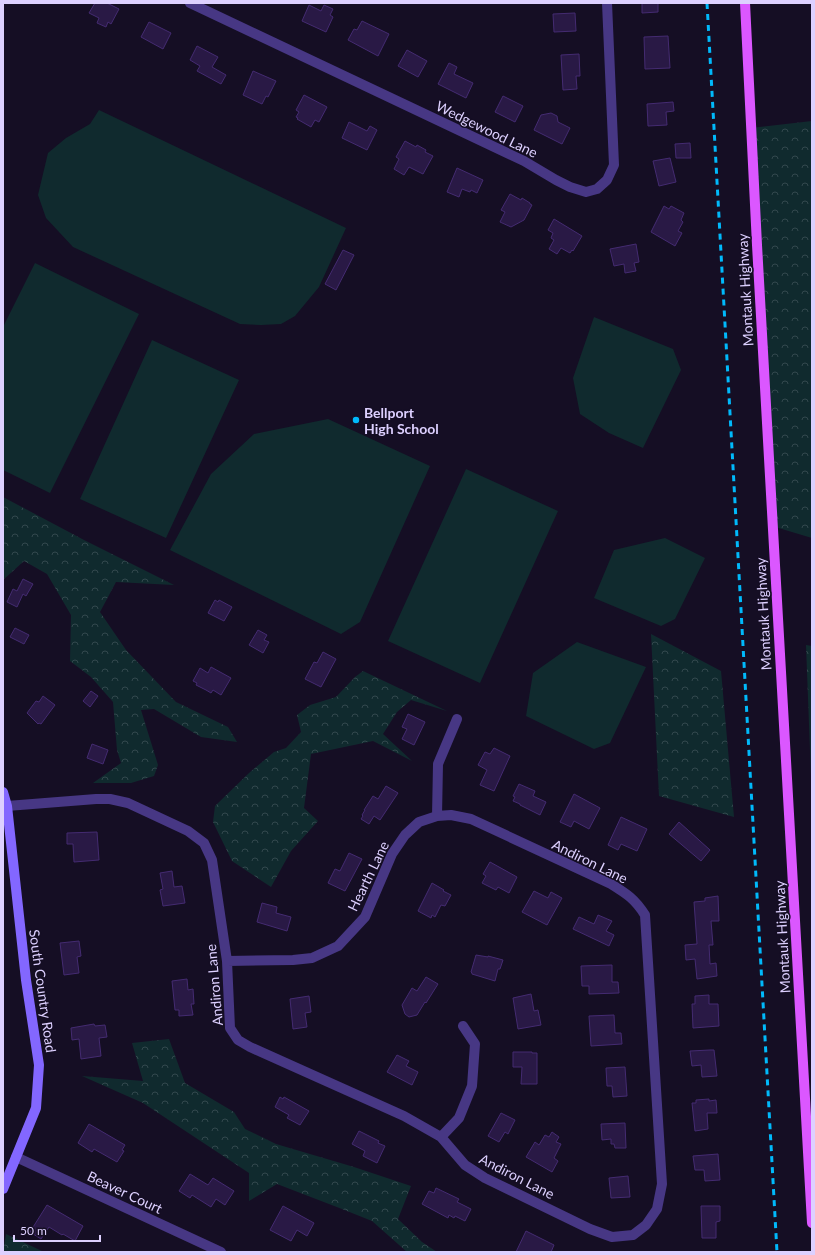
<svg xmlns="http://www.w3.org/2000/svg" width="815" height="1255" viewBox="0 0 815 1255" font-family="Lato,sans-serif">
  <defs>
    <pattern id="forest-crowns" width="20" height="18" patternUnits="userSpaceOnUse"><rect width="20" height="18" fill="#102a2e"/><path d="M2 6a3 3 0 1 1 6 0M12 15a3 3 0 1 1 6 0" fill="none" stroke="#32484d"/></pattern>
  </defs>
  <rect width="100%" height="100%" fill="#150e24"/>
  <!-- forest -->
  <path fill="url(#forest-crowns)" d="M812,121V538L772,526L751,128Z
    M3,497L84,540L174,585L116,582L100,612L126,650L176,702L228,727L237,742L201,737L154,709L141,710L158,765L154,776L131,783H93L121,763L117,750L113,702L91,677L70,661L71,615L47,574L24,561L3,580Z
    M651,634L721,671L734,817L659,796Z
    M806,645L812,646V803Z
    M363,671L447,711L411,700L397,712L383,734L412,761L373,741L311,754L304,808L318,821L291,851L271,887L232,861L213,822L215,806L249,773L274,752L286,748L301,732L297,715L310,705L336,697L355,677Z
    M169,1039L185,1083L234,1112L245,1129L276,1144L354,1167L411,1186L398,1219L422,1242L437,1252H407L372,1221L342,1209L277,1184L249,1201V1173L143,1103L82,1076L143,1081L132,1043Z
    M6,1234L44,1252H3Z"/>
  <!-- pitch -->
  <path fill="#102a2e" d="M99,110L346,228L319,287L295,316L281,324L261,325L240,324L73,247L46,218L38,195L48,153L66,138L90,124Z
    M35,263L139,314L50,493L3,470V327Z
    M594,317L673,349L681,370L643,448L609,433L580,414L573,378Z
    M152,340L239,380L166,538L80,499Z
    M328,419L430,466L360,622L341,634L170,550L211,474L254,434Z
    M466,469L558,511L480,683L388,641Z
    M665,538L705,558L675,619L661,626L594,598L614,550Z
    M577,642L646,667L610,743L594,749L526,716L533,673Z"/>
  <!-- building -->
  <path fill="#291945" stroke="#442b71" d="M95,3H107L119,9L111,24L108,22L106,27L97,23L99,18L89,13Z
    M642,3H658V12L642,13Z
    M309,5L321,11L324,5L333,9L330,15L333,17L326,32L302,21Z
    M575,13L576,31L554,32L553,14Z
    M362,21L389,34L378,56L348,40L354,29L357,30Z
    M149,22L171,33L163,49L141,37Z
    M668,36L670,68L645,69L644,37Z
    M197,46L218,57L212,67L226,75L221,84L197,71L200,66L190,60Z
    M407,50L427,61L418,77L398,66Z
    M579,54L580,76H576L577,89L563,90L561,55Z
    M449,63L457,67L454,74L473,83L466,98L438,84Z
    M253,71L276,81L268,97L266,96L262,104L243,95Z
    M304,95L327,107L319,122L315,120L311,127L297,119L298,118L296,117L299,112L296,110Z
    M503,96L523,106L515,122L495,112Z
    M673,102L674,111L666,112L667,125L648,126L647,104Z
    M551,113L557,116L558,122L570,128L562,144L534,130L541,115Z
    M349,122L367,131L370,126L377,130L367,150L342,138Z
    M405,141L416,147L417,145L426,150L425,152L433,156L423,174L409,167L404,175L394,169L399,159L396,157Z
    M690,143L691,158H676L675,144Z
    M670,158L676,182L659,186L653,161Z
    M457,168L483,180L477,193L471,190L470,192L462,189L459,197L447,192Z
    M510,194L521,200L522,198L530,203V204L532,205L524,220L511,227L500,222L505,212L501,210Z
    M664,206L669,209L671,206L684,213L681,220L683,222L678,231L682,233L675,246L651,232Z
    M554,219L582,236L573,251L572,250L570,253L561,248L557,254L549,249L554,240L551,238L553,233L548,230Z
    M636,244L639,262L634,263L636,271L625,273L624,264L614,266L610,249Z
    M343,250L354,255L336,290L325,284Z
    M23,579L33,584L26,596L23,594L17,607L7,602L13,589L17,591Z
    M215,600L218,602L219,600L232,607L224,621L208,613Z
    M15,628L29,635L24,644L10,637Z
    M258,630L267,635L264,640L269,642L263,653L249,645Z
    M323,652L336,659L321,687L305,679L314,662L317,663Z
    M211,667L231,678L221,695L213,690L211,693L206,690L196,685L197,683L193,681L200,668L208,673Z
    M91,691L98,696L90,707L83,701Z
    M43,696L55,705L41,724L39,723L38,724L27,713L36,701L39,702Z
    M408,714L425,722L414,745L402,739L407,729L402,727Z
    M92,744L108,750L103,764L87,758Z
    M494,748L510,756L494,791L480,785L487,770L478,765L485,752L490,754Z
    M519,784L535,791L533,796L546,802L540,815L520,805V804L513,801L515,797L513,796Z
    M386,786L398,793L380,820L374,816L369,824L361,819L363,816L362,815L365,810H364L373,796L378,799Z
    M574,794L600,808L589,829L574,821L571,827L560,822Z
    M621,817L647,829L637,851L621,844L618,850L608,845Z
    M679,822L710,850L701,861L669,834Z
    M97,832L99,860L74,862L73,844H67V833Z
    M349,853L362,859L345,891L328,883L335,869L340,871Z
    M490,862L517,877L509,893L498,887L496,890L482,883L486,876L483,874Z
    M172,871L174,887L182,886L185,903L163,906L160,890L163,889L160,873Z
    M432,883L444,890L443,891L451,895L445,906L441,905L435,917L432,915L431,918L418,911Z
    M534,891L548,898L551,892L562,898L547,925L522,912Z
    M718,896L719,921H711L713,945H709L710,964L716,963L717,976L697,979L695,959L686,960L685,945L697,944L694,902L705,901V898Z
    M262,903L277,907L276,913L291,917L287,931L257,922Z
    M598,915L612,921L606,931L614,935L609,946L573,929L579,917L594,924Z
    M79,941L81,956L77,957L79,973L64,975L60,943Z
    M476,955L488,957V956L503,960L500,969H498L495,981L472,974V973L471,972Z
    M612,965V982H618L619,993L589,994V986H582L581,966Z
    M426,977L438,984L426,1003L425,1002L417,1015L409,1017L405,1014L402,1005L412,988L417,991Z
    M187,979L188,990L193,989L194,1004H191L193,1015L179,1016V1010H175L172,981Z
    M531,994L534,1011L538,1010L541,1025L518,1029L513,998Z
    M709,995V1004H718L719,1026L693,1028L692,1004H695V996Z
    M309,996L311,1012L305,1013L307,1027L293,1029L290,999Z
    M614,1015L615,1033H621L622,1044L591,1046L589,1016Z
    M94,1024L95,1026L105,1025L107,1037L99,1038L101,1056L81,1059L79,1039L72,1040L71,1028Z
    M710,1050H714L717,1076L702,1077L701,1065L692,1066L690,1051Z
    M513,1052H532V1053H537V1084H521L522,1067H513Z
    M397,1055L409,1061L406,1066L418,1072L412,1085L387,1072Z
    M625,1067L627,1096L613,1097L612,1086H607L606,1068Z
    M280,1097L283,1099L284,1097L309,1111L300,1125L287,1118L289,1115L275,1107Z
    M709,1099V1101L716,1100L717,1113H707L708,1129L695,1131L692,1103H696V1100Z
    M501,1113L515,1120L508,1134L505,1132L499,1142L488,1136Z
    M625,1123L626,1148H615L614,1144H611V1139L602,1140L601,1124Z
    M89,1124L125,1145L122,1150L124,1151L117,1162L94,1149L92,1152L78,1143Z
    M359,1131L379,1141L378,1143L385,1146L377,1163L363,1156L365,1151L352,1144Z
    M552,1132L559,1137L556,1142L561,1144L554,1158L558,1161L552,1172L526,1157L535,1142L539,1145L545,1135L549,1137Z
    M718,1154L720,1180L705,1181L704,1170H695L693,1156Z
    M190,1174L208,1185L213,1178L234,1191L225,1205L216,1199L211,1207L192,1195L190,1198L179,1191Z
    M628,1176L630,1197L611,1198L609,1178Z
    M436,1188L459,1199L457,1202L471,1209L465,1221L455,1216L454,1218L449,1215L448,1218L422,1204L429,1191L434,1193Z
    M47,1205L83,1226L75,1241L63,1234L62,1235L49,1227L41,1239L30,1232Z
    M283,1206L314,1223L307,1236L297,1230L291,1241L270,1230Z
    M701,1206H720V1221L716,1222V1238H702Z
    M526,1231L554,1245L551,1252H516Z"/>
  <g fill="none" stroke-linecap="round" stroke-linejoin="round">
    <!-- minor -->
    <path stroke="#473784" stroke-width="10" d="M190,3L524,161L556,180L570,187L586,192L597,189L607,180L614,165L607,3
      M7,806L96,799H110L128,803L188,831L204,843L212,860L227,961L230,1028L238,1040L250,1047L404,1116L441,1137L465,1165L485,1178L590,1229L612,1237L633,1235L646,1225L657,1209L662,1184L645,915C635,899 627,894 611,884L471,819L451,815L437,816
      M227,961L293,960L312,958L338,946L365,917L392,854L405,835L419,822L437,816L438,764L457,719
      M441,1137L459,1118L472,1086L475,1044L463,1026
      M16,1157L221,1252"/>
    <!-- secondary -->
    <path stroke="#8367ff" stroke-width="10" d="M3,792L7,806L26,980L39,1065L36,1108L3,1189"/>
    <!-- primary -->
    <path stroke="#db57ff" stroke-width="10" d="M745,3L757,245L812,1223"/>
    <!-- rail -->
    <path stroke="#00b9fb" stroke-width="3" stroke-dasharray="6 5" stroke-linecap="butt" d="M707,3L777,1252"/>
  </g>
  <!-- markers -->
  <circle fill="#00b9fb" stroke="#150e24" stroke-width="1.5" cx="356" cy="420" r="4"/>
  <g text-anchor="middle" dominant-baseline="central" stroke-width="3" stroke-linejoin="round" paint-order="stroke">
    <!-- street labels -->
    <g font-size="14" fill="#ddd0ff" stroke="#150e24">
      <text transform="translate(487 129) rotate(26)">Wedgewood Lane</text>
      <text transform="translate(745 290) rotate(-93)">Montauk Highway</text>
      <text transform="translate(763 614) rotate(-93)">Montauk Highway</text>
      <text transform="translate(590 861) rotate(26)">Andiron Lane</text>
      <text transform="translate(368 876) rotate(-64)">Hearth Lane</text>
      <text transform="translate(782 937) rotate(-93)">Montauk Highway</text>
      <text transform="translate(214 985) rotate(-95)">Andiron Lane</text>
      <text transform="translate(43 991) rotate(82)">South Country Road</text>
      <text transform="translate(517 1176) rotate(27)">Andiron Lane</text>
      <text transform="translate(125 1192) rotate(25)">Beaver Court</text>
    </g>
    <!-- poi labels -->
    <g font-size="14" font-weight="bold" fill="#ddd0ff" stroke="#150e24" text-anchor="start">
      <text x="364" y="412">Bellport<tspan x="364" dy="16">High School</tspan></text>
    </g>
  </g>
  <!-- border -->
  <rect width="815" height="1255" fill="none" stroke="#ddd0ff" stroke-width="8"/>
  <!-- scale -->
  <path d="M14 1235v6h86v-6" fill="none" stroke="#ddd0ff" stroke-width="2"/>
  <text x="20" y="1235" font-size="12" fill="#ddd0ff" stroke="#150e24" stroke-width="3" paint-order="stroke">50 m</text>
</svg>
